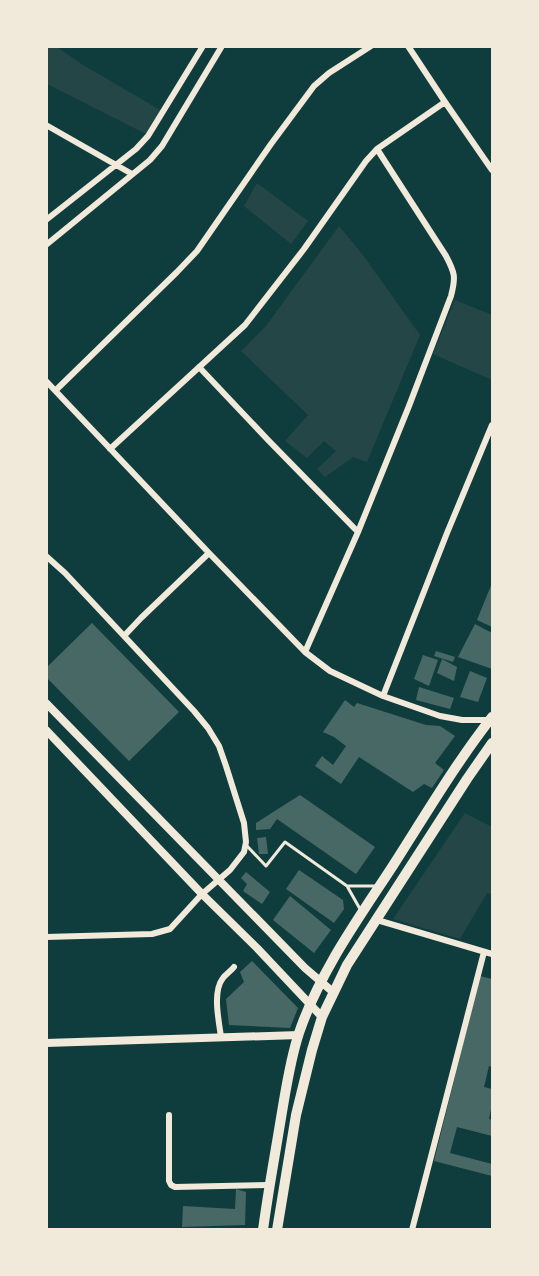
<svg xmlns="http://www.w3.org/2000/svg" width="539" height="1276" viewBox="0 0 539 1276" font-family="'Source Serif 4',serif">
  <rect width="100%" height="100%" fill="#0f3d3e"/>
  <!-- green -->
  <path fill="#244646" d="M46,47H57L83,65L162,111L148,135L47,84Z
    M257,183L308,221L291,244L244,206Z
    M339,226L363,255L420,335L367,462L353,457L325,477L317,469L336,451L324,441L307,458L285,441L308,415L241,351L266,326Z
    M455,300L492,315V380L433,354Z
    M465,813L492,827V894L487,893L460,939L393,919Z"/>
  <!-- building -->
  <path fill="#486865" d="M492,583V627L477,620Z
    M92,623L179,712L129,761L46,677V668Z
    M475,624L492,633V669L458,657Z
    M436,651L455,657L453,662L434,656Z
    M423,655L438,660L429,686L414,679Z
    M442,659L457,667L454,681L437,673Z
    M470,671L487,678L478,702L460,697Z
    M419,687L454,698L450,709L416,700Z
    M345,700L354,707L357,703L426,725L440,726L455,736L435,763L444,770L432,788L424,784L413,792L359,757L341,784L315,766L322,756L333,765L346,746L334,737L323,732Z
    M300,795L375,847L356,874L277,819L270,829L256,830V823Z
    M266,837L268,854H259L257,838Z
    M299,870L343,900L344,909L334,923L286,889Z
    M246,872L270,892L262,904L243,891L247,884L241,878Z
    M290,896L331,930L314,953L273,920Z
    M252,961L298,1008L290,1028L229,1025L226,999L244,982L240,972Z
    M480,976L492,979V1067L489,1066L484,1087L492,1089V1104L489,1119L492,1120V1136L457,1127L450,1153L492,1164V1176L434,1161Z
    M236,1189L246,1192L245,1225L182,1227L183,1206L235,1209Z"/>
  <g fill="none" stroke-linecap="round" stroke-linejoin="round">
    <!-- service -->
    <path stroke="#f1e9da" stroke-width="3" d="M247,846L266,866L285,842L347,886L360,909
      M347,886H375"/>
    <!-- minor -->
    <path stroke="#f1e9da" stroke-width="6" d="M408,46L445,102L492,170
      M46,125L132,174
      M46,220L136,149L148,136L203,46
      M46,245L150,160L162,146L222,46
      M199,367L269,441L358,532
      M46,381L209,553L305,652L330,671L383,696L440,716L462,720H489
      M56,390L177,272L197,251L271,144L314,86L329,73L371,46
      M110,449L245,325L304,249L366,161L377,149L445,102
      M46,556L65,573L124,636L194,711L208,728L219,746L226,766L244,823L246,842L244,852L230,870L202,894L170,929L152,934L46,937
      M124,636L141,618L209,553
      M305,652L358,532L409,406L451,296C456,277 455,273 446,256L377,149
      M383,696L447,533L492,425
      M377,920L492,954
      M221,1037C219,1021 212,992 223,978C226,974 231,971 234,967
      M169,1115V1181L171,1185L175,1187L269,1185
      M412,1230L484,952"/>
    <!-- tertiary -->
    <path stroke="#f1e9da" stroke-width="8" d="M46,703L305,968L333,992
      M46,730L202,894L257,948L322,1017
      M46,1043L299,1035"/>
    <!-- primary -->
    <path stroke="#f1e9da" stroke-width="10" d="M263,1230C268,1192 275,1155 281,1118C286,1089 290,1060 299,1033C320,971 359,918 394,864C426,814 456,763 492,717
      M277,1230L296,1115L312,1050L322,1017L347,965L467,779L492,743"/>
  </g>
  <!-- border -->
  <rect width="539" height="1276" fill="none" stroke="#f1e9da" stroke-width="96"/>
</svg>
